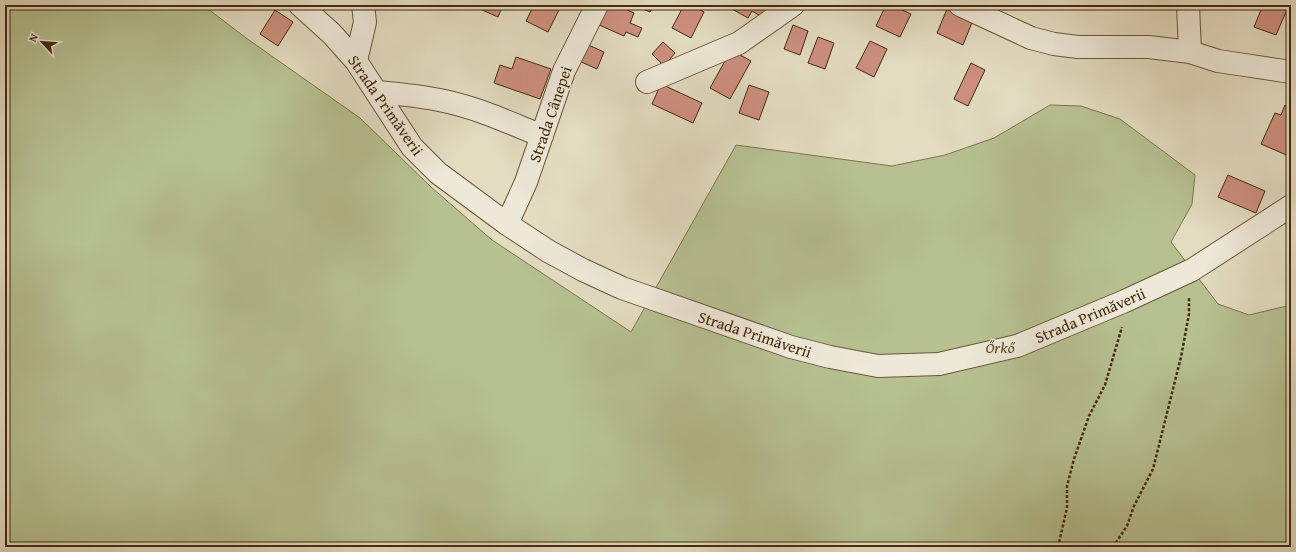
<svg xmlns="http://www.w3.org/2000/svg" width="1296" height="552" viewBox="0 0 1296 552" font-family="'Gentium Book Plus',serif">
  <rect width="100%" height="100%" fill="#e3dcc1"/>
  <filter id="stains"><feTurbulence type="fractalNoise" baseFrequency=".005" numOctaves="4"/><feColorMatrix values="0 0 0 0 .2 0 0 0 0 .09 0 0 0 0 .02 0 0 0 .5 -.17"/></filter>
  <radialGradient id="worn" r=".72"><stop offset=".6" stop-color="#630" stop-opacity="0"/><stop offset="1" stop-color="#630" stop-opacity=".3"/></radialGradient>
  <!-- green -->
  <path fill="#b6c091" stroke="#7e7450" d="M25,5H203L246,38L360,118L431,187L492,240L631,332L736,145L892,166L945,155L994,138L1050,105L1081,106L1120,119L1195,175L1192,204L1171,242L1218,304L1249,315L1291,305V547H5V10Z"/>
  <!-- building -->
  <path fill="#cd9080" stroke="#452910" d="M471,5H503L498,17Z
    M534,5H549L559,10L548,32L526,21Z
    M606,5H616L634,13L630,23L642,28L638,37L626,32L624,36L597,24Z
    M634,5H654L650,12Z
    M684,5H691L704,12L691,38L672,28Z
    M734,5H771L764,18L752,11L748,18L732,9Z
    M886,5H891L911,14L900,37L876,26Z
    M1263,5H1289L1276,35L1254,27Z
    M947,9L973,20L963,45L937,33Z
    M275,10L293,22L278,46L260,34Z
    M793,25L808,31L800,55L784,49Z
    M818,37L834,43L825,69L808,63Z
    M870,41L887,49L874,77L856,68Z
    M663,42L675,53L664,66L652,54Z
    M584,43L604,52L597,69L577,60Z
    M731,50L751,61L730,99L710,88Z
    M516,57L551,69L540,99L494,83L500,65L512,69Z
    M971,63L985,70L968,106L954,99Z
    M661,84L702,103L693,123L652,104Z
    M749,85L769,92L759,120L739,113Z
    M1285,105L1291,108V157L1261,144L1275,113L1281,115Z
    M1228,175L1265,191L1256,213L1218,197Z"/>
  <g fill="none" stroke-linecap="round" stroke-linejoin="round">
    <!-- minor casing -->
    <g stroke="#6c563c" stroke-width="24">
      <path id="minor" d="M300,5L332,34L356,61L412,147L438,173L507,224L548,251L583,270L622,288L791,347L830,357L878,366L939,364L1017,346L1125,301L1192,270L1291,206
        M960,5L1031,38L1054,44L1078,47H1149L1190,52L1218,61L1291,72
        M1188,5L1190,52
        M356,61L365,22L363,5
        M647,82L739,43L793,5
        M377,92C400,94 422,96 444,101C478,108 510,123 542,136
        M507,224L526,182L564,71L597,5"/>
    </g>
    <!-- path -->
    <path stroke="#452910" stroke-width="2.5" stroke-dasharray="3 2" stroke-linecap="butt" d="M1058,547L1067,508V486L1074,459L1089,416L1105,385L1122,327
      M1113,547L1127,526L1134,506L1153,469L1181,357L1189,314V297"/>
    <!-- minor -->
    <use href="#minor" stroke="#ede8d7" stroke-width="22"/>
  </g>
  <g text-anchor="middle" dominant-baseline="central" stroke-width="3" stroke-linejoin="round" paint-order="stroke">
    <!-- street labels -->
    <g font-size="16" fill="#452910" stroke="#ede8d7">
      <text transform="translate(386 105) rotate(55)">Strada Primăverii</text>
      <text transform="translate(550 114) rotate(-71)">Strada Cânepei</text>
      <text transform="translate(1090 315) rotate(-23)">Strada Primăverii</text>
      <text transform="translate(755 334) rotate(18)">Strada Primăverii</text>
    </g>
    <!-- park labels -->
    <g font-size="16" font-style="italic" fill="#5c472a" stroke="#ede8d7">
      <text x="1000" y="347">Őrkő</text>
    </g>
  </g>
  <!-- margin -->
  <rect width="1296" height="552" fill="none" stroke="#e3dcc1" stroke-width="20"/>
  <rect x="6" y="6" width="1284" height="540" fill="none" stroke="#452910" stroke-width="2"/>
  <rect x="10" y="10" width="1276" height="532" fill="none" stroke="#452910"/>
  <!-- north arrow -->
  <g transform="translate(42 42) rotate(296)" stroke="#ede8d7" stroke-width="3" paint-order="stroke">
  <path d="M0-3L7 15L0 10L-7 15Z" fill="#452910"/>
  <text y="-6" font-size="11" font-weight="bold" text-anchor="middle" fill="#452910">N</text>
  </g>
  <rect width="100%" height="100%" filter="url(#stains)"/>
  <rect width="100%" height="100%" fill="url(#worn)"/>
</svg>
